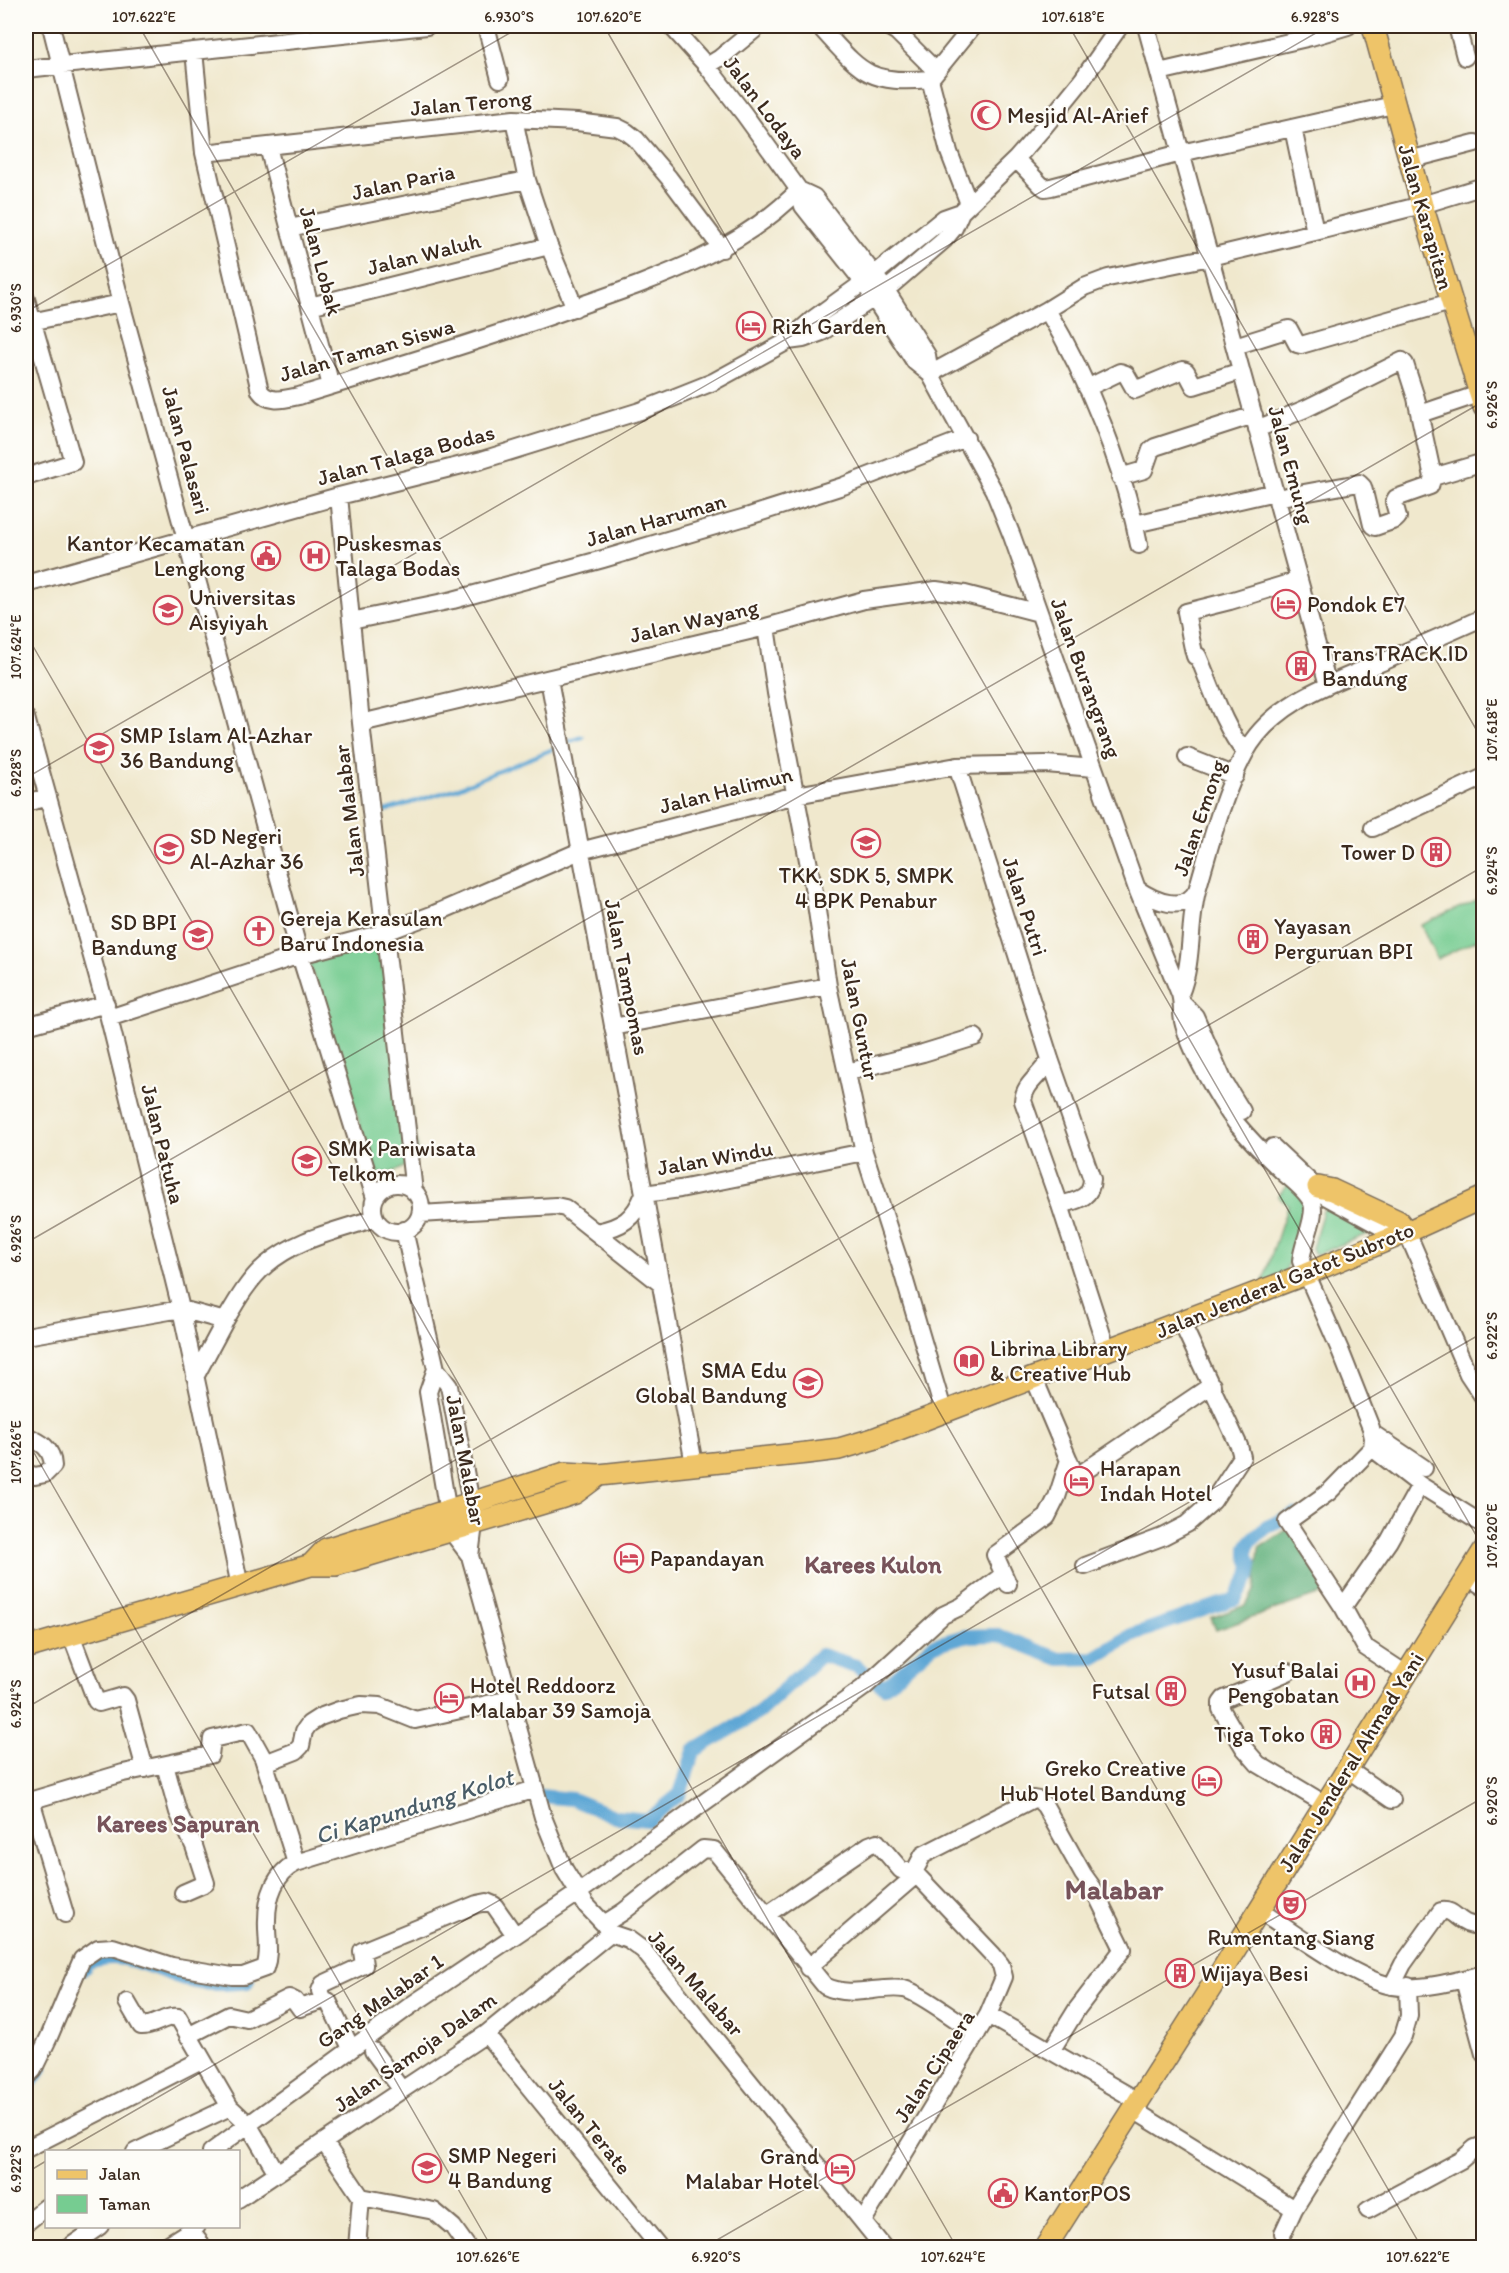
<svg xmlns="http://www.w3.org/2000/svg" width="1509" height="2273" viewBox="0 0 1509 2273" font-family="Itim,sans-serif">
  <rect width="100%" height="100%" fill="#fdfcf7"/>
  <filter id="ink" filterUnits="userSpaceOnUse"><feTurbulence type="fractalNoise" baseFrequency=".0167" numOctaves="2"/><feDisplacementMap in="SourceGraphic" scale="12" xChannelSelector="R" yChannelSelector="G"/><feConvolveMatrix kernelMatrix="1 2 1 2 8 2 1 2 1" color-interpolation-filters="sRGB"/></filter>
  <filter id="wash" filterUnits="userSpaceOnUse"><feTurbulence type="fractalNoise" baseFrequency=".008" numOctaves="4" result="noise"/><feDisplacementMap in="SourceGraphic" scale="24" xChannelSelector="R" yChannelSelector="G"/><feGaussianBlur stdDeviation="1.35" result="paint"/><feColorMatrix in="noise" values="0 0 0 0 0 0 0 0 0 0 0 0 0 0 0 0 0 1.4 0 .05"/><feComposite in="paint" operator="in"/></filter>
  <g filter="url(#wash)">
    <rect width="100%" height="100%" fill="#f0e8cd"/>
    <!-- green -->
    <path fill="#76cc91" stroke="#587b58" stroke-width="1.5" d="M1476,900L1483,917V937L1437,959L1421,925Z
      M383,941L418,1150C409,1168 395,1175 375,1173L308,959Z
      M1290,1182L1307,1203V1219L1282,1279L1261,1287L1288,1205L1278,1196Z
      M1326,1208H1331L1369,1229L1370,1233L1318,1254L1314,1253L1312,1248L1323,1211Z"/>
    <!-- forest -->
    <path fill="#60b07b" stroke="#4e6d4c" stroke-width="1.5" d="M1294,1525L1335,1589L1216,1630L1211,1618L1246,1605L1255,1589L1259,1548Z"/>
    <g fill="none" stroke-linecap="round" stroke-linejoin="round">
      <!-- stream -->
      <path stroke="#5ea7d5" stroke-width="4" d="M570,741L583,737
        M378,813L458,788L553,749"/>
      <!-- canal -->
      <path stroke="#5ea7d5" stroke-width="14" d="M529,1795L572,1799L616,1817L648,1820L680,1794L694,1751L758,1713L821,1655L856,1666L884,1687L933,1645L965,1636L998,1635L1059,1659L1094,1658L1134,1634L1235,1599L1249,1576L1251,1565L1247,1556V1547L1251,1541L1267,1527L1294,1515
        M84,1968L86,1963C123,1948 152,1970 188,1980C207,1986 228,1984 248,1982
        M26,2086L30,2084L41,2068"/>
    </g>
  </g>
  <g filter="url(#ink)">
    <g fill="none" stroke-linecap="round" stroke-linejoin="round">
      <!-- minor casing -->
      <g stroke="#7a6c5b" stroke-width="20">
        <path id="minor" d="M51,26L121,303L300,955L375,1198
          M486,26L500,79
          M671,26L707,66L744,114L799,190L803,206L864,283L915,362L930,374
          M819,26C860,70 866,85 930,79
          M887,26L897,32L936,71
          M1146,26L1328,685
          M1457,26L1465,57
          M194,51L204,153L260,391C269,404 285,399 299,396C389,368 479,342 567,310C650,281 736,254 799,190
          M707,66L720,58L759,26
          M26,69L427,26
          M1159,72L1311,37L1348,26
          M930,79L949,152L969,204
          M930,79L973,26
          M514,119L527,180L549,246L575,308
          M1293,128L1315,232
          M268,147L331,386
          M204,153L514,119L577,122L617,127L627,132L636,139L669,178L722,249
          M1016,159L1041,185L1045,188L1051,187L1181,153L1393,105
          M1409,160L1475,143
          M799,190L814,197L886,290L927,355L930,374L994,491L1012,536L1137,889L1180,994C1183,1004 1181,1012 1183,1021C1189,1048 1219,1100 1236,1123C1251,1141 1267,1157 1284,1173C1293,1181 1307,1191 1312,1203C1317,1217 1302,1244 1301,1261L1340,1350L1371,1428L1373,1438L1372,1448L1420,1485L1484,1525
          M289,228L527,180
          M26,299L73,462L26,477
          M310,306L549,246
          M1047,310C1088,378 1124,468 1139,545
          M26,323L121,303
          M788,341L803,339L822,332L886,290L944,240L954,228L961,212
          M1235,346L1289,329L1297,344L1301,345L1451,302
          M930,374L1047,310L1084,287L1108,278L1210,257L1315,232L1422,205L1484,186
          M1087,388L1120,372L1126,374L1135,390L1183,370L1186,371L1194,386L1241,371
          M1420,414L1479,394
          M1257,429L1305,409L1402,361L1405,364L1416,398L1433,477
          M1120,477L1144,470L1151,450L1155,447L1254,415
          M339,496L361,723L414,1192
          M1276,498L1359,483L1363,487L1372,525L1375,527L1395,520L1398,517L1394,502L1396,498L1430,486L1433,477L1484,462
          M1135,524L1275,492
          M26,584L339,496L482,460L640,411L713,382L788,341L813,319L875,274L944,218L961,212L1016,159L1044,127L1082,80L1120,26
          M351,621L453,600L603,559L749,516L843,486L966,438
          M766,627L776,693L815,897L828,986L864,1152L900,1264L944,1413
          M549,679L694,1464
          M26,718L109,1018L181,1309L240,1586
          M361,723L766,627L864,600L936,590L965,594L1039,613
          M1245,752C1225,731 1210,683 1198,656H1195C1191,643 1189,626 1186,612L1230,601L1299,580
          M1187,757L1235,776
          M957,766L1050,1059L1092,1179C1091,1199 1077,1200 1060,1205
          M26,803L47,797
          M1373,828L1484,777
          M1137,889C1153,900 1185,915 1197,890
          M1180,994C1194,960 1188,922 1198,887C1211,842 1223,794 1245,753C1273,701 1337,681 1387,660C1419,646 1451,632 1484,617
          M1184,1005L1195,1016L1224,1082L1242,1111
          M109,1018L300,955L386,932L434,914L580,851L796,795L957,766L1046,764L1094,768
          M26,1026L106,1004
          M613,1027L828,986
          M1050,1059C1041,1076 1024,1083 1023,1101L1060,1205L1107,1350
          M847,1072L923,1053L975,1037
          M1273,1147L1325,1196L1398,1236
          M373 1208a24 24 0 1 1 48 0a24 24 0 1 1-48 0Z
          M420,1214L556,1206L565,1208L661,1284
          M404,1230L436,1369L449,1386L471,1503L474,1524L470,1556
          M596,1232C622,1227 634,1219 644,1194L680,1189L864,1152
          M1407,1232L1468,1374L1484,1398
          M26,1336L181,1309L225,1321C236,1302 249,1279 266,1265C297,1238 338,1231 375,1218
          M436,1369L428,1392L451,1531L470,1556L543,1817L564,1869L586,1905L604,1924L610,1933L628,1939L643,1950L884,2248
          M195,1377L225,1321
          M1034,1378L1076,1477L1212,1385
          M1372,1433L1424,1468
          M26,1436C41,1442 52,1448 53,1466L45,1474L35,1476L26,1473
          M1372,1448L1329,1492L1287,1522L1343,1607L1365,1647L1406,1674
          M1085,1566L1162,1537L1187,1524L1213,1501L1242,1457L1239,1446L1181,1321
          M1467,1576L1484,1587
          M1008,1584L995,1555L1047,1517L1057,1497L1069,1460
          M1343,1607L1389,1541L1420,1485
          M71,1635L96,1701L99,1703L123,1696L126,1700L145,1769
          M1288,1672L1224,1699L1221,1703V1709L1244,1748L1258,1764L1325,1804
          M265,1763L296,1751L301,1746L304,1731L309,1724L320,1717L339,1710L361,1705L380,1706L415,1720L510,1699
          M165,1765L178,1812L194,1846L206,1883L183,1893
          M1347,1769L1392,1800
          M31,1800L65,1914
          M26,1802L123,1773L210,1755L212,1739L248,1731L263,1758L296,1863C275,1873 267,1897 267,1920C266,1936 271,1952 265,1968L243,1976H232L172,1966L113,1947L98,1948L82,1959L49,2037L33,2070L26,2077
          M296,1863L535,1789
          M914,1872L923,1855L1033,1799L1039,1800L1045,1806L1083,1874L1093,1888L1123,1949L1077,2009L1051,2051
          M1259,1910C1294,1933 1353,1978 1392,1986C1419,1991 1457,1981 1484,1974
          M766,1915L869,1845L877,1842L901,1870L914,1872L993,1955L1001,1965L1004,1977L988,2015L863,2221
          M604,1924L623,1912L703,1849L714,1850L825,1986C852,1999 878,1985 904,1989C919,1992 962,2024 977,2034
          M808,1968L916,1875
          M1464,1980L1484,2054
          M1392,1986L1403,1964L1441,1911C1457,1908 1458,1929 1484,1925
          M324,2000L320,1991L323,1984L364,1965L362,1951L477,1904L487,1902L494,1905L515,1935
          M127,2002L141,2026C154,2027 165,2015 178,2017L230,2107L248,2124L277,2173
          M988,2015L1138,2101
          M486,2034L660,2248
          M188,2036L229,2015L247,2019L289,1998L295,2001L300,2008L324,2000L328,2001L351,2048
          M373,2051L401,2089
          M1132,2109L1294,2209
          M324,2142L361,2197L357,2248
          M26,2149L201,2060
          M135,2152L230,2107
          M211,2152L410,2006L578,1893L863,1688L943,1615L962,1606L1003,1575
          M361,2197L434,2211L453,2227L468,2248
          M238,2199L486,2034L610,1933
          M1368,2210L1461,2160L1475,2148L1484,2145
          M26,2223L46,2207
          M191,2231L204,2248
          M1283,2233L1294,2209L1403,2036L1409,2016L1408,1986
          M68,2248L100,2226
          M162,2248L197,2226"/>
      </g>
      <!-- major casing -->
      <g stroke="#7a6c5b" stroke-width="24">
        <path id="major" d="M1373,26L1422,205L1484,407
          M1318,1187L1332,1190L1398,1221L1407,1232
          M311,1565L326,1549L565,1473L599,1475L807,1453L839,1449L873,1439L1306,1274L1407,1232L1484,1197
          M26,1648L311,1565H336L557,1499L575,1493L599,1475
          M1045,2248L1224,1967L1484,1550"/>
      </g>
      <!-- minor -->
      <use href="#minor" stroke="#fff" stroke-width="16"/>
      <!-- major -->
      <use href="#major" stroke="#eec469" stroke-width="21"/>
    </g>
  </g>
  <!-- ticks -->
  <path fill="none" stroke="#3b2a1e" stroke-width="1.5" stroke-opacity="0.45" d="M139,26L1422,2248M604,26L1484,1549M1069,26L1484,743M26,312L522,26M26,634L957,2248M26,778L1328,26M26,1243L1484,401M26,1439L492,2248M26,1708L1484,866M63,2152L1484,1332M26,2173L46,2161M26,2244L27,2248M703,2248L1484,1797"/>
  <!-- icons -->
  <defs>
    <g id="mosque-ring" transform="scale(1.5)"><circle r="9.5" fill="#fdfcf7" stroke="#d1495b" stroke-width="1.5"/><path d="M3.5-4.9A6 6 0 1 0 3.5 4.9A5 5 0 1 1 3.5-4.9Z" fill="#d1495b"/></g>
    <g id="hotel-ring" transform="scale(1.5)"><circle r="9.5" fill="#fdfcf7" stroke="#d1495b" stroke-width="1.5"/><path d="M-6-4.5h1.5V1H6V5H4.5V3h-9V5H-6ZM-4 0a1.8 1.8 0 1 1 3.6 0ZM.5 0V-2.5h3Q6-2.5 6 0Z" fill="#d1495b"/></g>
    <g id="civic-ring" transform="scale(1.5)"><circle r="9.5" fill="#fdfcf7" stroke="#d1495b" stroke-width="1.5"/><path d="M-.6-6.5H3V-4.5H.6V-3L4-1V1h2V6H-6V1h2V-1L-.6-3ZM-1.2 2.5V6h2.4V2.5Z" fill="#d1495b"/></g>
    <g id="hospital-ring" transform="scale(1.5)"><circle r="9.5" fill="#fdfcf7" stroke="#d1495b" stroke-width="1.5"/><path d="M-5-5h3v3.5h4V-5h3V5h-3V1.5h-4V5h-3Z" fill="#d1495b"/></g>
    <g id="university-ring" transform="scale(1.5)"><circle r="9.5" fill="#fdfcf7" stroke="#d1495b" stroke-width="1.5"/><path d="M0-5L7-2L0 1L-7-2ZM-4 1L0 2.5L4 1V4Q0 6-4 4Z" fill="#d1495b"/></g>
    <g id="building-ring" transform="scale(1.5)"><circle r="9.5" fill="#fdfcf7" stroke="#d1495b" stroke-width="1.5"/><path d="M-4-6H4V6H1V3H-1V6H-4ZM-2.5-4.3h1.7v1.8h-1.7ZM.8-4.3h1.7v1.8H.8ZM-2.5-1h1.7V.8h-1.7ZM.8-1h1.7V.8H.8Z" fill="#d1495b"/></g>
    <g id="school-ring" transform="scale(1.5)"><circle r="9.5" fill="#fdfcf7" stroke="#d1495b" stroke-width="1.5"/><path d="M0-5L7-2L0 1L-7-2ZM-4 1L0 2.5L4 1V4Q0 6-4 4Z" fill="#d1495b"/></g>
    <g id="church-ring" transform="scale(1.5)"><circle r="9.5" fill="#fdfcf7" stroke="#d1495b" stroke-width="1.5"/><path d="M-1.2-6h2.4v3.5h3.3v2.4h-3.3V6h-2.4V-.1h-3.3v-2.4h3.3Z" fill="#d1495b"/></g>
    <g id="library-ring" transform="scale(1.5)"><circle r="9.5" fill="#fdfcf7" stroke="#d1495b" stroke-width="1.5"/><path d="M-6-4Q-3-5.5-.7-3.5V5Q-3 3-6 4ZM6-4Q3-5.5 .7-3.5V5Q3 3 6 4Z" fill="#d1495b"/></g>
    <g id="theatre-ring" transform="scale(1.5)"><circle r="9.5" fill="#fdfcf7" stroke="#d1495b" stroke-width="1.5"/><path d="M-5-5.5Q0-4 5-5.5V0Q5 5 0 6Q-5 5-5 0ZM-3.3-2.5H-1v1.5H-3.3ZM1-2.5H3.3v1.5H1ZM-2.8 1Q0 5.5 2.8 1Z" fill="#d1495b"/></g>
  </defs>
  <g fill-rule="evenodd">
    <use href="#mosque-ring" x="986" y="115"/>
    <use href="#hotel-ring" x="751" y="326"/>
    <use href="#civic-ring" x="266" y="556"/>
    <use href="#hospital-ring" x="315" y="556"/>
    <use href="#hotel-ring" x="1286" y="604"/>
    <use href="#university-ring" x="168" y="610"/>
    <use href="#building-ring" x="1301" y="666"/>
    <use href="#school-ring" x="99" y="748"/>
    <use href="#school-ring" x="866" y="843"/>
    <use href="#school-ring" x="169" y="849"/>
    <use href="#building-ring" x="1436" y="852"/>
    <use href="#church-ring" x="259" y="931"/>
    <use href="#school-ring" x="198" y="935"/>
    <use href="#building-ring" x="1253" y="939"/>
    <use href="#school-ring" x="307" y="1161"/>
    <use href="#library-ring" x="969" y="1361"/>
    <use href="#school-ring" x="808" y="1383"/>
    <use href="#hotel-ring" x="1079" y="1481"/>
    <use href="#hotel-ring" x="629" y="1558"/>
    <use href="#hospital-ring" x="1360" y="1683"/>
    <use href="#building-ring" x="1171" y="1691"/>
    <use href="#hotel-ring" x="449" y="1698"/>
    <use href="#building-ring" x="1326" y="1734"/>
    <use href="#hotel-ring" x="1207" y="1781"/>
    <use href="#theatre-ring" x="1291" y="1905"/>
    <use href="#building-ring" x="1180" y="1973"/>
    <use href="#school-ring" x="427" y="2168"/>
    <use href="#hotel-ring" x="840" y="2169"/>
    <use href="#civic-ring" x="1003" y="2193"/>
  </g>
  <g text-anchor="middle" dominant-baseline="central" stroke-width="4.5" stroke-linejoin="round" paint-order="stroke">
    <!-- street labels -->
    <g font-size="22" fill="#3b2a1e" stroke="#fdfcf7">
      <text transform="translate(471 103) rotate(-5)">Jalan Terong</text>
      <text transform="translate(765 107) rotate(53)">Jalan Lodaya</text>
      <text transform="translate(403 182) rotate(-12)">Jalan Paria</text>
      <text transform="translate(1426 217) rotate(74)">Jalan Karapitan</text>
      <text transform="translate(424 254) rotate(-14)">Jalan Waluh</text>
      <text transform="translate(321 261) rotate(75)">Jalan Lobak</text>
      <text transform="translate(367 350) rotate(-16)">Jalan Taman Siswa</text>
      <text transform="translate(186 450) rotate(75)">Jalan Palasari</text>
      <text transform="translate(406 455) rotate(-15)">Jalan Talaga Bodas</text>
      <text transform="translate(1291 465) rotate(75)">Jalan Emung</text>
      <text transform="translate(656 520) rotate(-16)">Jalan Haruman</text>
      <text transform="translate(694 621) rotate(-13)">Jalan Wayang</text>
      <text transform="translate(1086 678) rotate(70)">Jalan Burangrang</text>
      <text transform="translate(726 790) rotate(-14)">Jalan Halimun</text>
      <text transform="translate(349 811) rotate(-97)">Jalan Malabar</text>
      <text transform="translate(1199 818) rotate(-71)">Jalan Emong</text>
      <text transform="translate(1025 906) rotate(72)">Jalan Putri</text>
      <text transform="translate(627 977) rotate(79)">Jalan Tampomas</text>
      <text transform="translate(860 1019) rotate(79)">Jalan Guntur</text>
      <text transform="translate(163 1144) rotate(76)">Jalan Patuha</text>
      <text transform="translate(715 1158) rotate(-10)">Jalan Windu</text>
      <text transform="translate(1285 1280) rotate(-22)">Jalan Jenderal Gatot Subroto</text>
      <text transform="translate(466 1460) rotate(79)">Jalan Malabar</text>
      <text transform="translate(1351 1762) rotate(-58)">Jalan Jenderal Ahmad Yani</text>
      <text transform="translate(696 1983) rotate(49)">Jalan Malabar</text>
      <text transform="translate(380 2001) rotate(-35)">Gang Malabar 1</text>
      <text transform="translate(415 2052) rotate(-35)">Jalan Samoja Dalam</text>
      <text transform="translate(934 2066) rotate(-57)">Jalan Cipaera</text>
      <text transform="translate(590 2126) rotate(51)">Jalan Terate</text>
    </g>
    <!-- poi labels -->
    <g font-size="22" fill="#3b2a1e" stroke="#fdfcf7" text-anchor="start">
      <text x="1007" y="115">Mesjid Al-Arief</text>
      <text x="772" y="326">Rizh Garden</text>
      <text x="245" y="543" text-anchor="end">Kantor Kecamatan<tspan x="245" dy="25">Lengkong</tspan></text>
      <text x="336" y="543">Puskesmas<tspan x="336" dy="25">Talaga Bodas</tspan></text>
      <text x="189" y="597">Universitas<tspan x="189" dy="25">Aisyiyah</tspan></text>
      <text x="1307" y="604">Pondok E7</text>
      <text x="1322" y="653">TransTRACK.ID<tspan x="1322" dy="25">Bandung</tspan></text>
      <text x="120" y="735">SMP Islam Al-Azhar<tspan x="120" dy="25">36 Bandung</tspan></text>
      <text x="190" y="836">SD Negeri<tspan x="190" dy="25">Al-Azhar 36</tspan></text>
      <text x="1415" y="852" text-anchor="end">Tower D</text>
      <text x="866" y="875" text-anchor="middle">TKK, SDK 5, SMPK<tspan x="866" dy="25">4 BPK Penabur</tspan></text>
      <text x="280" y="918">Gereja Kerasulan<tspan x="280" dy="25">Baru Indonesia</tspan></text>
      <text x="177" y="922" text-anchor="end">SD BPI<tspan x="177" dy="25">Bandung</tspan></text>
      <text x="1274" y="926">Yayasan<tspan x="1274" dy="25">Perguruan BPI</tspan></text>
      <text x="328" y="1148">SMK Pariwisata<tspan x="328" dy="25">Telkom</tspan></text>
      <text x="990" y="1348">Librina Library<tspan x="990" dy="25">&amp; Creative Hub</tspan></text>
      <text x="787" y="1370" text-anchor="end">SMA Edu<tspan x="787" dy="25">Global Bandung</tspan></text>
      <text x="1100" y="1468">Harapan<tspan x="1100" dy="25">Indah Hotel</tspan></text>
      <text x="650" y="1558">Papandayan</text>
      <text x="1339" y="1670" text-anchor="end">Yusuf Balai<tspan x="1339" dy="25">Pengobatan</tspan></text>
      <text x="470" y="1685">Hotel Reddoorz<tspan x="470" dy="25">Malabar 39 Samoja</tspan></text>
      <text x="1150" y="1691" text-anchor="end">Futsal</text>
      <text x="1305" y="1734" text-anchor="end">Tiga Toko</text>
      <text x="1186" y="1768" text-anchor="end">Greko Creative<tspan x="1186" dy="25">Hub Hotel Bandung</tspan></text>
      <text x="1291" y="1937" text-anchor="middle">Rumentang Siang</text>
      <text x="1201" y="1973">Wijaya Besi</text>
      <text x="448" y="2155">SMP Negeri<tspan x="448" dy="25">4 Bandung</tspan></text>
      <text x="819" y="2156" text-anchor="end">Grand<tspan x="819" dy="25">Malabar Hotel</tspan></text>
      <text x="1024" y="2193">KantorPOS</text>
    </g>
    <!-- neighbourhood labels -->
    <g font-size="24" font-weight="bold" fill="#77535a" stroke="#fdfcf7">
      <text x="873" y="1564">Karees Kulon</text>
      <text x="178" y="1823">Karees Sapuran</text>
    </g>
    <!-- water labels -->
    <g font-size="24" font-style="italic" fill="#495c67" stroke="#fdfcf7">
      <text transform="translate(414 1806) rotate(-17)">Ci Kapundung Kolot</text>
    </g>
    <!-- district labels -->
    <g font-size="28" font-weight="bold" fill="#77535a" stroke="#fdfcf7">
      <text x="1114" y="1889">Malabar</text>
    </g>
  </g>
  <!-- margin -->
  <rect width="1509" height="2273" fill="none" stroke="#fdfcf7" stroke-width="66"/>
  <!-- legend -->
  <rect x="45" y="2150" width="195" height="78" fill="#fdfcf7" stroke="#afa8a0" stroke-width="1.5"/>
  <rect x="57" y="2170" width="30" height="9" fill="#eec469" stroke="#afa8a0" stroke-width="1.5"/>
  <text x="99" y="2180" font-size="18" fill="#3b2a1e">Jalan</text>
  <rect x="57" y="2195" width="30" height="18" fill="#76cc91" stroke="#afa8a0" stroke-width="1.5"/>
  <text x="99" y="2210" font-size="18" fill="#3b2a1e">Taman</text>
  <rect x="33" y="33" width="1443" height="2207" fill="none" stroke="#3b2a1e" stroke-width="2"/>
  <g font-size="15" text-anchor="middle" fill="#3b2a1e">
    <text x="144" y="22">107.622°E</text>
    <text x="509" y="22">6.930°S</text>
    <text x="609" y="22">107.620°E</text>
    <text x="1073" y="22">107.618°E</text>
    <text x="1315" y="22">6.928°S</text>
    <text transform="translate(16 308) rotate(-90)" y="5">6.930°S</text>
    <text transform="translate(1492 405) rotate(-90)" y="5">6.926°S</text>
    <text transform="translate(16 647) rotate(-90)" y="5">107.624°E</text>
    <text transform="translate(1492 730) rotate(-90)" y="5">107.618°E</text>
    <text transform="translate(16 773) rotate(-90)" y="5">6.928°S</text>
    <text transform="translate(1492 871) rotate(-90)" y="5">6.924°S</text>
    <text transform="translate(16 1239) rotate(-90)" y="5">6.926°S</text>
    <text transform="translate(1492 1336) rotate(-90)" y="5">6.922°S</text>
    <text transform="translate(16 1452) rotate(-90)" y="5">107.626°E</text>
    <text transform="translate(1492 1536) rotate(-90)" y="5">107.620°E</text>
    <text transform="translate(16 1704) rotate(-90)" y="5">6.924°S</text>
    <text transform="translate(1492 1801) rotate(-90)" y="5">6.920°S</text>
    <text transform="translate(16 2169) rotate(-90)" y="5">6.922°S</text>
    <text x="488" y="2262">107.626°E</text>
    <text x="716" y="2262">6.920°S</text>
    <text x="953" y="2262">107.624°E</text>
    <text x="1418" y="2262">107.622°E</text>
  </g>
</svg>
